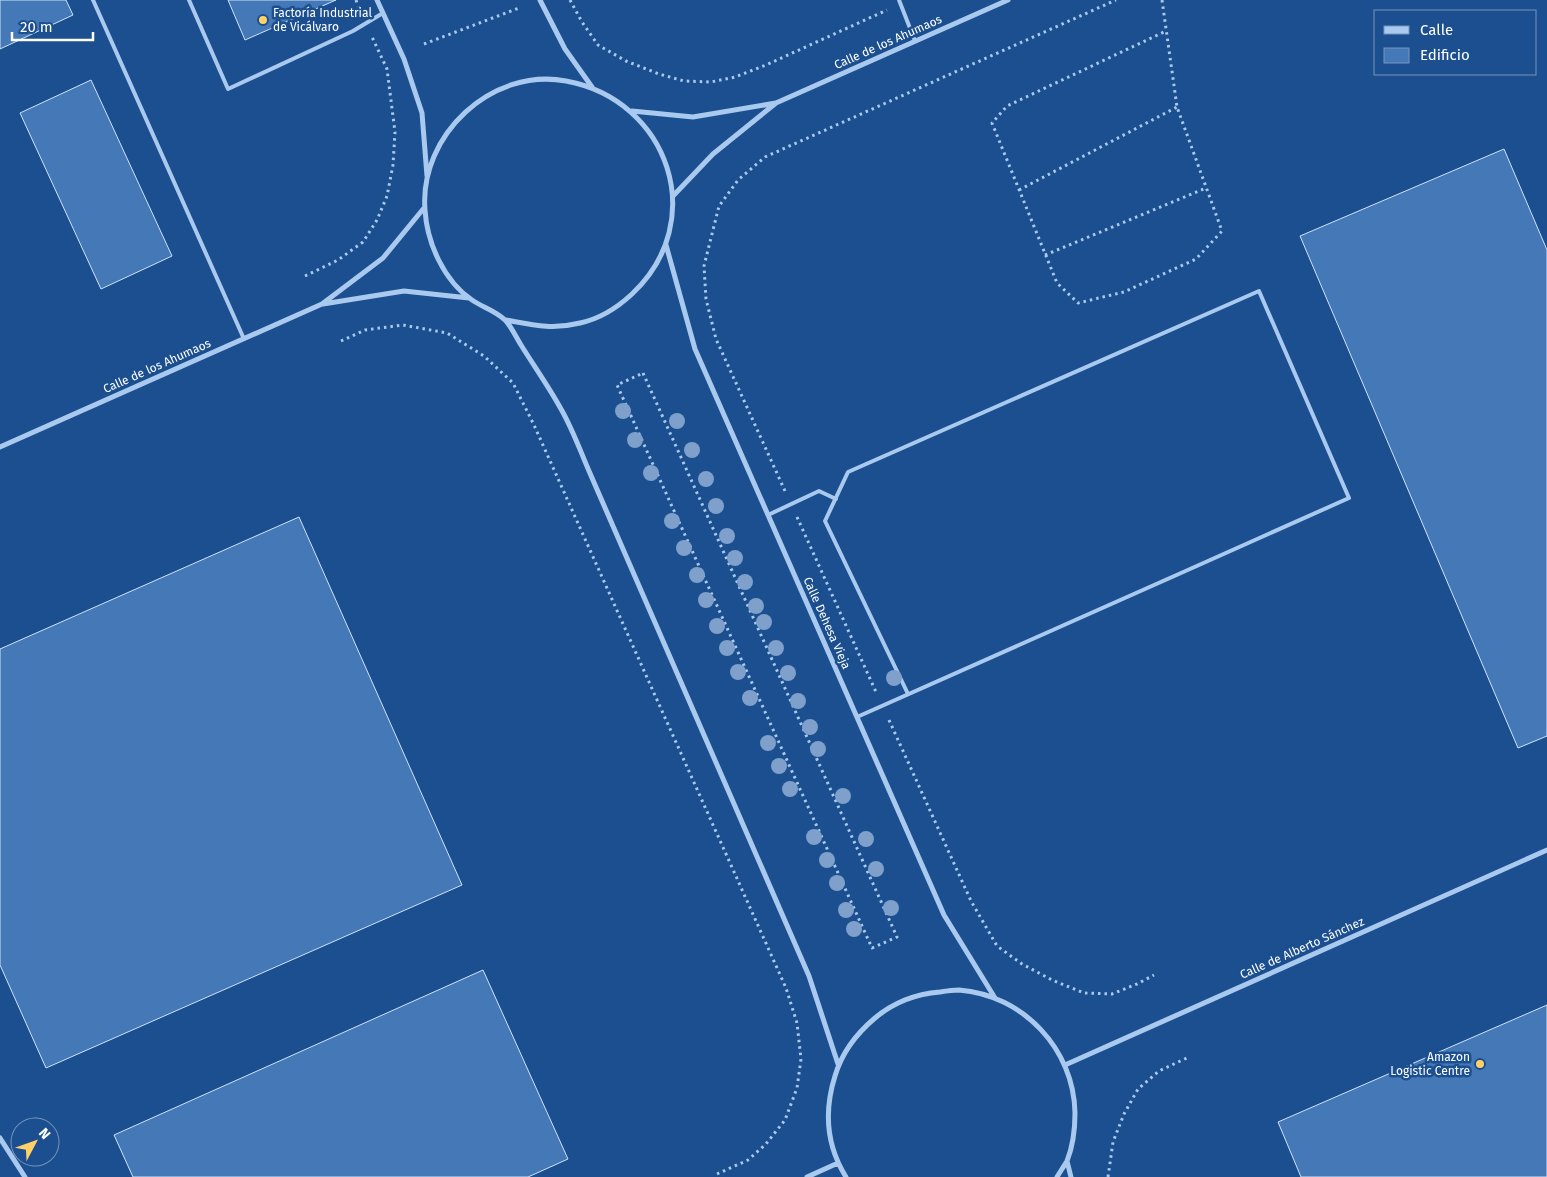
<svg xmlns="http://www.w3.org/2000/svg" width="1547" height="1177" viewBox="0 0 1547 1177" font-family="'Fira Sans',sans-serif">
  <rect width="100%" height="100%" fill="#1b4f8f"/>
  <!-- building -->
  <path fill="#4478b7" stroke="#cfe3fa" d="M0,0H66L73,15L0,49Z
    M228,0H336L245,40Z
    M91,80L172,256L101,289L20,113Z
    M1504,149L1547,250V736L1518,748L1300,236Z
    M299,517L462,885L46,1068L0,965V649Z
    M483,970L568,1159L528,1177H133L114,1135Z
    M1547,1005V1177H1301L1278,1122Z"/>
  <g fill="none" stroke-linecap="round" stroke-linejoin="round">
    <!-- path -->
    <path stroke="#a9c9ee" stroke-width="3" stroke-dasharray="2.5 4" stroke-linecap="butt" d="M356,0L359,9
      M570,0L582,22L598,45L626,61L659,74L684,81L711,82L735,77L766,65L887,10
      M1162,0L1177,107L1222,231L1196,259L1124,292L1078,303L1057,283L992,123L1007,106L1166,31
      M424,44L519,8
      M1019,190L1177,107
      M1045,255L1206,188
      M305,276L338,260L363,242L377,220L387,196L393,165L395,132L387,69L372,37
      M341,341L365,330L403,325L447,333L484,356L513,383L534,425L786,988L797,1023L801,1059L797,1088L785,1120L766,1144L748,1160L717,1174
      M643,373L897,937L872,948L617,385Z
      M785,491L716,339L706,299L704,266L719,206L738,180L765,157L1116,0
      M797,517L876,692
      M889,720L971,901L997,946L1022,964L1052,980L1084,993L1112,994L1137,984L1154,975
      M1108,1177L1113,1142L1124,1114L1138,1089L1159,1071L1189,1057"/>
    <!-- service -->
    <path stroke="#a9c9ee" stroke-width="4" d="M93,0L244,339
      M189,0L228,89L353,31L383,13
      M899,0L915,41
      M768,515L819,491L836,499
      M857,717C1021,645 1185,571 1349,498L1259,291L848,472L825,521L908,694"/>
    <!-- minor -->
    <path stroke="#a9c9ee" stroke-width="5" d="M377,0L404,59L422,113L427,176
      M540,0L565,49L592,87
      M632,111L693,117L776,103L1008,0
      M673,196L713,154L776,103
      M666,245L695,349L944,915L995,998
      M323,304L404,291L469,298
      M506,320C533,325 552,330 580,323C599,319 618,307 632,294C710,221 669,100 566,81C492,67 419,135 425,210C427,243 444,281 472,300C482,307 496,311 505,320C511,326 516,337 521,345C534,366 549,387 561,409C572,428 580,450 589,471C607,512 625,554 643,595C698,722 754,849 809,976L838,1064
      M0,447L322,304L383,258L424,208
      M1065,1065L1547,850
      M0,1138L25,1177
      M1067,1161L1071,1177
      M807,1177L838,1163
      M846,1177C826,1145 824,1111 835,1076C842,1052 856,1034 875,1018C894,1002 916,994 940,992C946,991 953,990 959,990C1023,995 1074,1049 1075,1113C1075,1128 1073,1146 1067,1161C1064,1166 1060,1172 1057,1177"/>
  </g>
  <!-- trees -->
  <g fill="#7ea0ca">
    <circle cx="623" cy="411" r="8"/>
    <circle cx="677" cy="421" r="8"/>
    <circle cx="635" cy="440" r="8"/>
    <circle cx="692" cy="450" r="8"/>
    <circle cx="651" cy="473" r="8"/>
    <circle cx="706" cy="479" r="8"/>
    <circle cx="716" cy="506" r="8"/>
    <circle cx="672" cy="521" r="8"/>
    <circle cx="727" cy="536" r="8"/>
    <circle cx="684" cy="548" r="8"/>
    <circle cx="735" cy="558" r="8"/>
    <circle cx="697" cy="575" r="8"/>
    <circle cx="745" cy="582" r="8"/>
    <circle cx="706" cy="600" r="8"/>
    <circle cx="756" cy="606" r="8"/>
    <circle cx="764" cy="622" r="8"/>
    <circle cx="717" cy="626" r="8"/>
    <circle cx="727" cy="648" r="8"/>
    <circle cx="776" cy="648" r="8"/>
    <circle cx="738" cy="672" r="8"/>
    <circle cx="788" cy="673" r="8"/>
    <circle cx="894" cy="678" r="8"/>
    <circle cx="750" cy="698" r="8"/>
    <circle cx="798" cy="701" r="8"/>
    <circle cx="810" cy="727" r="8"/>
    <circle cx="768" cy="743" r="8"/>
    <circle cx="818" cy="749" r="8"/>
    <circle cx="779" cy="766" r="8"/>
    <circle cx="790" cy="789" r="8"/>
    <circle cx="843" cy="796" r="8"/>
    <circle cx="814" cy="837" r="8"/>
    <circle cx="866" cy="839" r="8"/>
    <circle cx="827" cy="860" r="8"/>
    <circle cx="876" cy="869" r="8"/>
    <circle cx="837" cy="883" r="8"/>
    <circle cx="891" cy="908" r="8"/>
    <circle cx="846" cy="910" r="8"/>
    <circle cx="854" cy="929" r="8"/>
  </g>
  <!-- markers -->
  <g fill="#ffd166" stroke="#1b4f8f" stroke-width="2">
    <circle cx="263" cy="20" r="5"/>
    <circle cx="1480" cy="1064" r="5"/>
  </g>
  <g text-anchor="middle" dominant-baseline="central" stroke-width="5" stroke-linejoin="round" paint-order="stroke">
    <!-- poi labels -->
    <g font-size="12" fill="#fff" stroke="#1b4f8f" text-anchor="start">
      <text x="273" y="13">Factoría Industrial<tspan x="273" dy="14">de Vicálvaro</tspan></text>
      <text x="1470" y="1057" text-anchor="end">Amazon<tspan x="1470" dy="14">Logistic Centre</tspan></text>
    </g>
    <!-- street labels -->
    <g font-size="12" fill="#fff" stroke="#1b4f8f">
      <text transform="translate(888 42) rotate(-24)">Calle de los Ahumaos</text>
      <text transform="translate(157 366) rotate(-24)">Calle de los Ahumaos</text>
      <text transform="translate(827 623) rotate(66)">Calle Dehesa Vieja</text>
      <text transform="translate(1302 948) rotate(-24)">Calle de Alberto Sánchez</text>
    </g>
  </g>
  <!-- legend -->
  <rect x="1374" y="10" width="162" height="65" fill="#1b4f8f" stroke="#7695bc"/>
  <rect x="1384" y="26" width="25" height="8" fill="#a9c9ee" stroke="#7695bc"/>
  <text x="1420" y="35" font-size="15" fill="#ffffff">Calle</text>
  <rect x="1384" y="48" width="25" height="15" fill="#4478b7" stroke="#7695bc"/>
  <text x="1420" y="60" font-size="15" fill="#ffffff">Edificio</text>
  <!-- north arrow -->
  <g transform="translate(35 1142) rotate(49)"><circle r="24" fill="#1b4f8f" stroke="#7695bc"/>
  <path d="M0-4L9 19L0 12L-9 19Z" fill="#ffd166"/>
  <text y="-8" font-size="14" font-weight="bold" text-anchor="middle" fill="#ffffff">N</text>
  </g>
  <!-- scale -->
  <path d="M12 32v8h81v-8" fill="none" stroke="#ffffff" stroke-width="2.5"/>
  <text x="20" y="32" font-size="15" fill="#ffffff" stroke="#1b4f8f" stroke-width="4" paint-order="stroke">20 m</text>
</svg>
